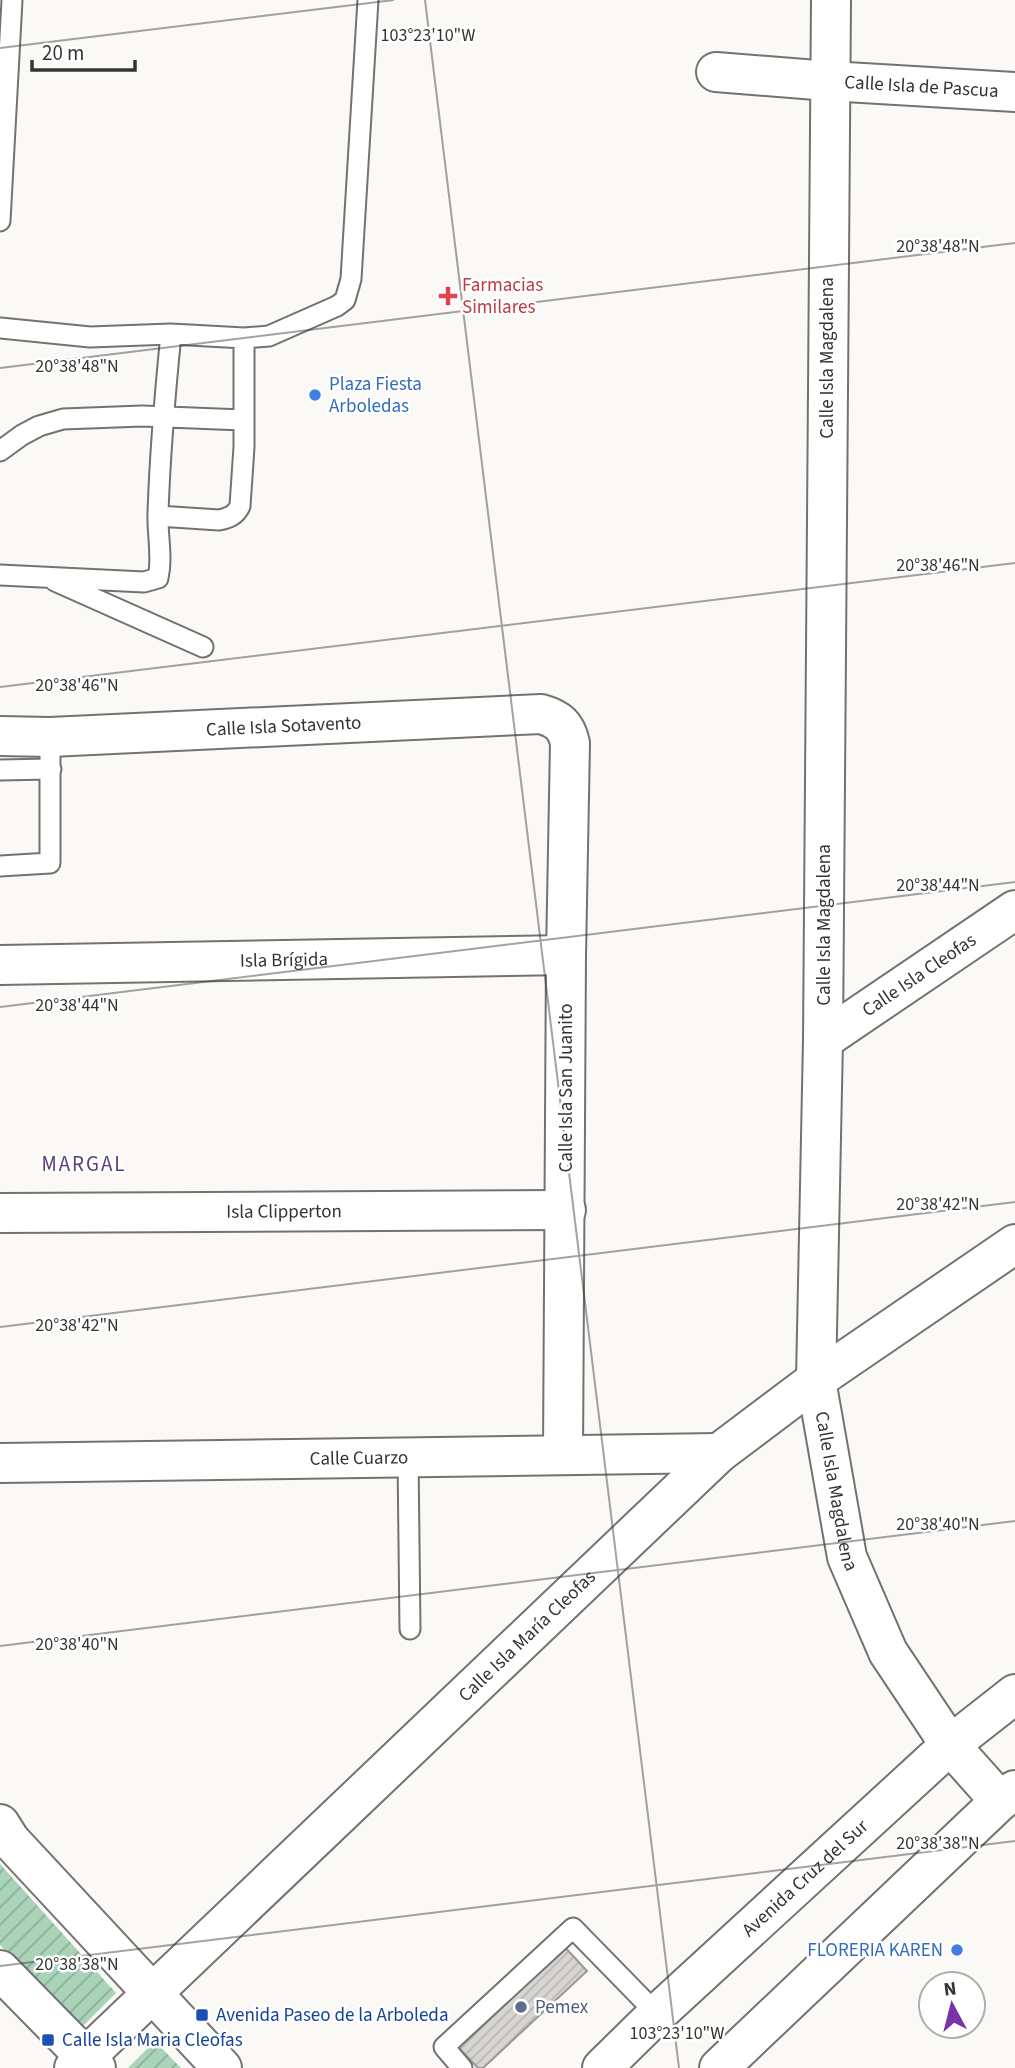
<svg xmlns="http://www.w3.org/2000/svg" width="1015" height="2068" viewBox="0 0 1015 2068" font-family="'Source Sans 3',sans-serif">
  <defs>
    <pattern id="garden-furrows" width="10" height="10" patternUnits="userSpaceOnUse" patternTransform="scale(1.75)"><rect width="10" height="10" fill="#aad4ba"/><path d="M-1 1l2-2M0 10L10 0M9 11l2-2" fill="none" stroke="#8bad98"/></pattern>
    <pattern id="building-hatch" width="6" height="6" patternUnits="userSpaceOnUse" patternTransform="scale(1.75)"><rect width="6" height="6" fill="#d7d5d2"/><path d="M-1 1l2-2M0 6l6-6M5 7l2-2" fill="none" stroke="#b9b7b5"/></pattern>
  </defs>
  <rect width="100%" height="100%" fill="#fbf9f6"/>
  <!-- garden -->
  <path fill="url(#garden-furrows)" d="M0,1864L116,1993L79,2030L0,1945Z
    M155,2041L181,2068H128Z"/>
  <!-- building -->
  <path fill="url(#building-hatch)" stroke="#9a9896" stroke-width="2" d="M562,1944L587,1971L483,2068H478L455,2044Z"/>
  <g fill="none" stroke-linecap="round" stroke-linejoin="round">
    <!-- lane casing -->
    <g stroke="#747270" stroke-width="23">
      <path id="lane" d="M0,221L12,0
        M0,328L90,337L171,334L244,338L269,336L337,306L345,300L351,279L368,0
        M0,451L22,435L39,426L63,419L142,416L243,420
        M158,516L219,520C229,518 236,515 240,506L244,447V338
        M0,575L144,582L158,578C163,557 157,534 158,513C160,453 165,394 171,334
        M55,581L203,647
        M0,770L51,769
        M0,866L50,863V737
        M408,1457L410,1629
        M462,2068L444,2047L573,1928L657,2014"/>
    </g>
    <!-- street casing -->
    <g stroke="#747270" stroke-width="42">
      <g id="street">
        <path id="s1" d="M831,0L823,1040L816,1380L847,1557L888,1652L950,1745L1000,1801"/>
        <path id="s2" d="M716,72L829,81L1015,92"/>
        <path id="s3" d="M0,736L50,737L541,714C558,719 566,725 570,743L566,955L563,1454"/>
        <path id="s4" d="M0,965L566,955"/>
        <path id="s5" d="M823,1040L1015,910"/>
        <path id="s6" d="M0,1213L566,1210"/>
        <path id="s7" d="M0,1463L719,1453"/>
        <path id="s8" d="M74,2068L719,1453L816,1380L1015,1244"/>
      </g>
    </g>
    <!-- secondary casing -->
    <g stroke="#747270" stroke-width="42">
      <g id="secondary">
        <path d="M0,1824L10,1840L222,2068"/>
        <path d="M0,1970L96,2068"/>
        <path id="s9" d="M602,2068L657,2014L950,1745L1015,1694"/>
        <path d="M719,2068L1000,1801L1015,1790"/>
      </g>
    </g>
    <!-- lane -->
    <use href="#lane" stroke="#fff" stroke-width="19"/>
    <!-- street -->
    <use href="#street" stroke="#fff" stroke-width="38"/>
    <!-- secondary -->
    <use href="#secondary" stroke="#fff" stroke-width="38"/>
  </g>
  <!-- ticks -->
  <path fill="none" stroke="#353433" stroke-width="2" stroke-opacity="0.45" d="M425,0L679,2068M0,48L394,0M0,368L1015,243M0,687L1015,563M0,1007L1015,882M0,1327L1015,1202M0,1646L1015,1521M0,1966L1015,1841"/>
  <!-- markers -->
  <path fill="#e0444e" stroke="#fff" stroke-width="2.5" d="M444.5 285.5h7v7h7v7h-7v7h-7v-7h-7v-7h7z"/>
  <g fill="#3f7fe0" stroke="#fff" stroke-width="2.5">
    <circle cx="315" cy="395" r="7"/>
    <circle cx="957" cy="1950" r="7"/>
  </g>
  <circle fill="#5c6f8a" stroke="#fff" stroke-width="2.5" cx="521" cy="2007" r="7"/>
  <g fill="#1a4fb4" stroke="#fff" stroke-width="2.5">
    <rect x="195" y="2008" width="14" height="14" rx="3.5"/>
    <rect x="41" y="2033" width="14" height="14" rx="3.5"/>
  </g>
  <g text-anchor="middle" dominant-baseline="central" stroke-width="5" stroke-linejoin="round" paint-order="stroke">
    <!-- street labels -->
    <g font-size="19" fill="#353433" stroke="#fff">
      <text stroke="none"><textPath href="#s2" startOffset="206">Calle Isla de Pascua</textPath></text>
      <text transform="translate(827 358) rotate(-90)">Calle Isla Magdalena</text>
      <text stroke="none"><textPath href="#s3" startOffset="284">Calle Isla Sotavento</textPath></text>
      <text transform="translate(824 925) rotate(-90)">Calle Isla Magdalena</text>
      <text stroke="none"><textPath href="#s4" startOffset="284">Isla Brígida</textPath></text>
      <text stroke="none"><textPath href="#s5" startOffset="116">Calle Isla Cleofas</textPath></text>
      <text transform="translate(566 1088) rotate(-90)">Calle Isla San Juanito</text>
      <text stroke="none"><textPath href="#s6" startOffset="284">Isla Clipperton</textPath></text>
      <text stroke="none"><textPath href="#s7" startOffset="359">Calle Cuarzo</textPath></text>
      <text stroke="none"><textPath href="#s1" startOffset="1493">Calle Isla Magdalena</textPath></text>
      <text stroke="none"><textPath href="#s8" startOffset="626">Calle Isla María Cleofas</textPath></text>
      <text stroke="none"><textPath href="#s9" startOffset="278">Avenida Cruz del Sur</textPath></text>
    </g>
    <!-- health labels -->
    <g font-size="19" fill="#be3a42" stroke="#fff" text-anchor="start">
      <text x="462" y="285">Farmacias<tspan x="462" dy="22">Similares</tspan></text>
    </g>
    <!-- shop labels -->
    <g font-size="19" fill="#366cbe" stroke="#fff" text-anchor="start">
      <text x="329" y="384">Plaza Fiesta<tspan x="329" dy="22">Arboledas</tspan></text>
      <text x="943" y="1950" text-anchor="end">FLORERIA KAREN</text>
    </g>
    <!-- service labels -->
    <g font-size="19" fill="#4e5e75" stroke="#fff" text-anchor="start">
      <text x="535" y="2007">Pemex</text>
    </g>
    <!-- transit labels -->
    <g font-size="19" fill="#164399" stroke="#fff" text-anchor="start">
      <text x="216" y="2015">Avenida Paseo de la Arboleda</text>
      <text x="62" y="2040">Calle Isla Maria Cleofas</text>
    </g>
    <!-- neighbourhood labels -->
    <g font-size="21" letter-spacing="2" fill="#5d3d77" stroke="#fff">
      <text x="84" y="1164">MARGAL</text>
    </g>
  </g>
  <g font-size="18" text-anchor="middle" fill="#353433" stroke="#fff" stroke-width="5" stroke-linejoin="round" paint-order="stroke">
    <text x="428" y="41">103°23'10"W</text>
    <text x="938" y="252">20°38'48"N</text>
    <text x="77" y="372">20°38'48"N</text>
    <text x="938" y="571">20°38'46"N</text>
    <text x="77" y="691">20°38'46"N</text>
    <text x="938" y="891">20°38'44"N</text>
    <text x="77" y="1011">20°38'44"N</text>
    <text x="938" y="1210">20°38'42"N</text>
    <text x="77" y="1331">20°38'42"N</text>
    <text x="938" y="1530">20°38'40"N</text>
    <text x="77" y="1650">20°38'40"N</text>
    <text x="938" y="1849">20°38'38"N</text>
    <text x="77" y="1970">20°38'38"N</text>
    <text x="677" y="2039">103°23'10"W</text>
  </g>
  <!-- north arrow -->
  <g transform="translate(952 2005) rotate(353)"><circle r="33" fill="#ffffff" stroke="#aeaead" stroke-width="2"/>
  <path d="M0-5L12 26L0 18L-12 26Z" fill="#7834a7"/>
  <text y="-10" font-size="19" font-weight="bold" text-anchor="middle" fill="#353433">N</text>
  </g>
  <!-- scale -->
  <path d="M32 60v10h103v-10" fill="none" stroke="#353433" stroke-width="3.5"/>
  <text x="42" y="60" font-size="21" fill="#353433" stroke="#ffffff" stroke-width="5" paint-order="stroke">20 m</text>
</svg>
